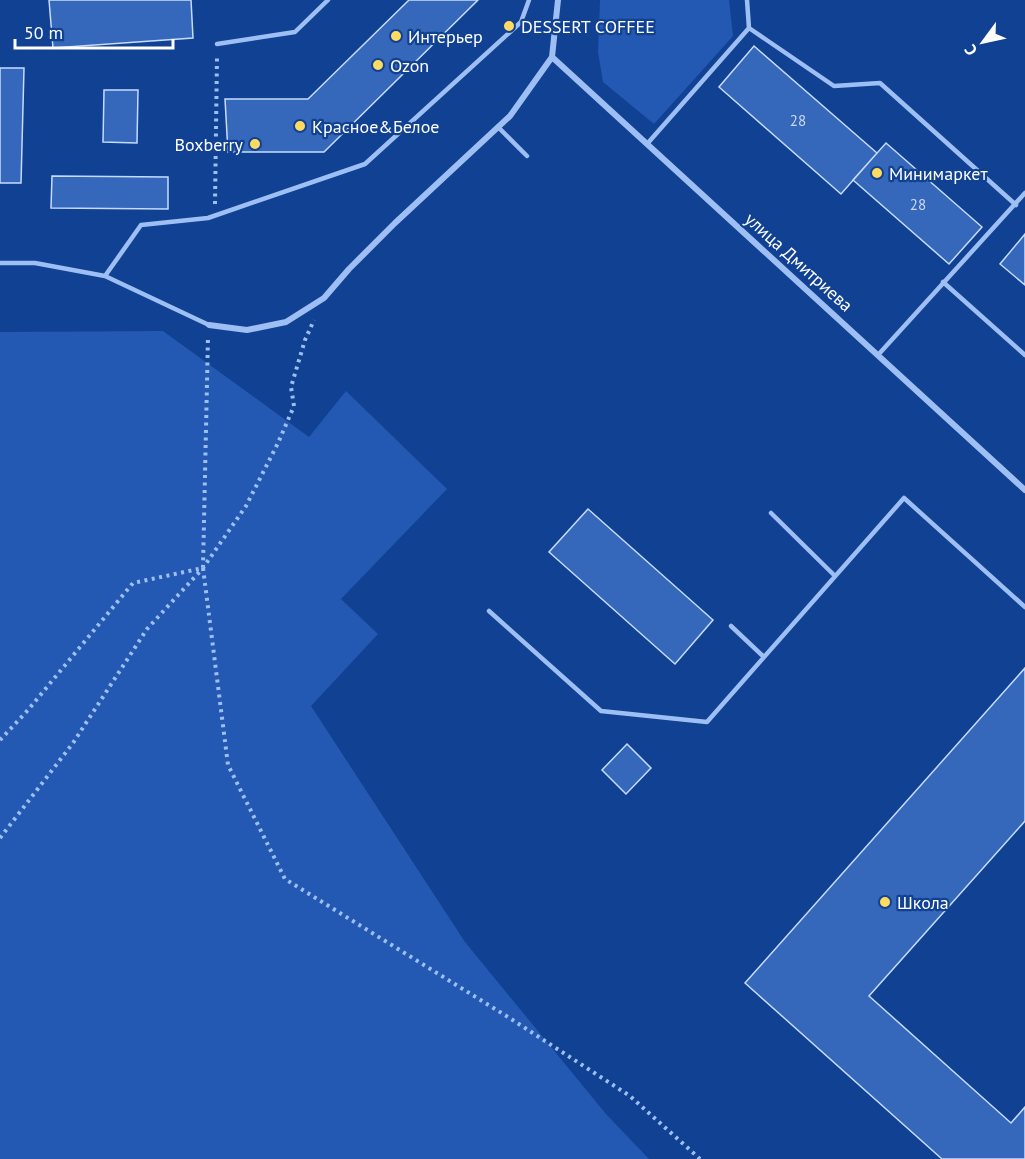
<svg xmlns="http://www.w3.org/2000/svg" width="1025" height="1159" viewBox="0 0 1025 1159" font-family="'PT Sans',sans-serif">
  <rect width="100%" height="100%" fill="#114193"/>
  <!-- green -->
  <path fill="#2359b2" d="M600,0H729L733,36L654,124L603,82L598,52Z
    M163,331L309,437L346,391L447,489L341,599L378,634L311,706L465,942L606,1114L649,1159H0V332Z"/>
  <!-- building -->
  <path fill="#3567ba" stroke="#c6dbfd" stroke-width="1.5" d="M49,0H191L193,38L53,48Z
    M409,0H478L324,152H228L225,99H308Z
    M754,46L877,153L841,194L719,87Z
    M0,68H24L21,183H0Z
    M104,90H138L137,143L103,142Z
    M886,143L982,227L949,264L853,180Z
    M52,176L168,177V209L51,208Z
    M1025,234V285L1000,264Z
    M588,509L713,620L675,664L549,552Z
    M1025,668V821L869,996L1011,1123L1025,1107V1159H942L745,983Z
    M627,744L651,768L626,794L602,770Z"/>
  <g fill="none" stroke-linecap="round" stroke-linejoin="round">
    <!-- path -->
    <path stroke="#9ebff3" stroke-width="4" stroke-dasharray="3 4.5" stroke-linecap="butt" d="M215,204L217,55
      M203,568L228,765L285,879L508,1017L630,1096L700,1159
      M0,740L28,710L133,583L203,568L208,336
      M0,838L73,743L147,629L203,568L246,506L278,443L294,406L291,387L305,340L314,320"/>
    <!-- lane -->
    <path stroke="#9ebff3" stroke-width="4.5" d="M747,0L749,28L834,86L880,83L1016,205
      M217,44L295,32L328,0
      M498,127L527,156
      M647,144L749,28
      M0,263H35L105,276L209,325
      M105,276L141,225L208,218L365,164L521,22L529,0
      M943,282L1025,355
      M878,355L1025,193
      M771,513L835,576
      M489,611L601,711L707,722L904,498L1025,607
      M731,626L764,657"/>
    <!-- street -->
    <path stroke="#9ebff3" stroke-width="6" d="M552,57L1025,490
      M209,325L247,330L286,322L324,298L349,269L395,223L510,116L552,57L558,0"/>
  </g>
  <!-- markers -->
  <g fill="#ffdc60" stroke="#114193" stroke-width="2">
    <circle cx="509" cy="26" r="6"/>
    <circle cx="396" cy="36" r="6"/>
    <circle cx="378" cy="65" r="6"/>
    <circle cx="300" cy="126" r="6"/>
    <circle cx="255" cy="144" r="6"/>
    <circle cx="877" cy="173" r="6"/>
    <circle cx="885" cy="902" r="6"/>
  </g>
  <g text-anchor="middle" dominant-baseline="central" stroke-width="4.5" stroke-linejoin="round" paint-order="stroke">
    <!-- number labels -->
    <g font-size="15" fill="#ccd9ee">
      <text x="798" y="120">28</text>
      <text x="918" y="204">28</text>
    </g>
    <!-- poi labels -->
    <g font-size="18" fill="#fff" stroke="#114193" text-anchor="start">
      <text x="521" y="26">DESSERT COFFEE</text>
      <text x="408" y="36">Интерьер</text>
      <text x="390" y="65">Ozon</text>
      <text x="312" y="126">Красное&amp;Белое</text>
      <text x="243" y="144" text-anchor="end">Boxberry</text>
      <text x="889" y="173">Минимаркет</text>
      <text x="897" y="902">Школа</text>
    </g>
    <!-- street labels -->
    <g font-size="18" fill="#fff" stroke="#114193">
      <text transform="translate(799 262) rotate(42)">улица Дмитриева</text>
    </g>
  </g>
  <!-- north arrow -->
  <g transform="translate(983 42) rotate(237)" stroke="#114193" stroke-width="4.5" paint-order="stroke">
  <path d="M0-4.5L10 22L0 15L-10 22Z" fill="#ffffff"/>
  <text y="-9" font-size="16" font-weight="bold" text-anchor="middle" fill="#ffffff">С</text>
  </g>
  <!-- scale -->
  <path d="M15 39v9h158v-9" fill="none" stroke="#ffffff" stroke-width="3"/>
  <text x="24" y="39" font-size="18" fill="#ffffff" stroke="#114193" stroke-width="4.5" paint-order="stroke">50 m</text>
</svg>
